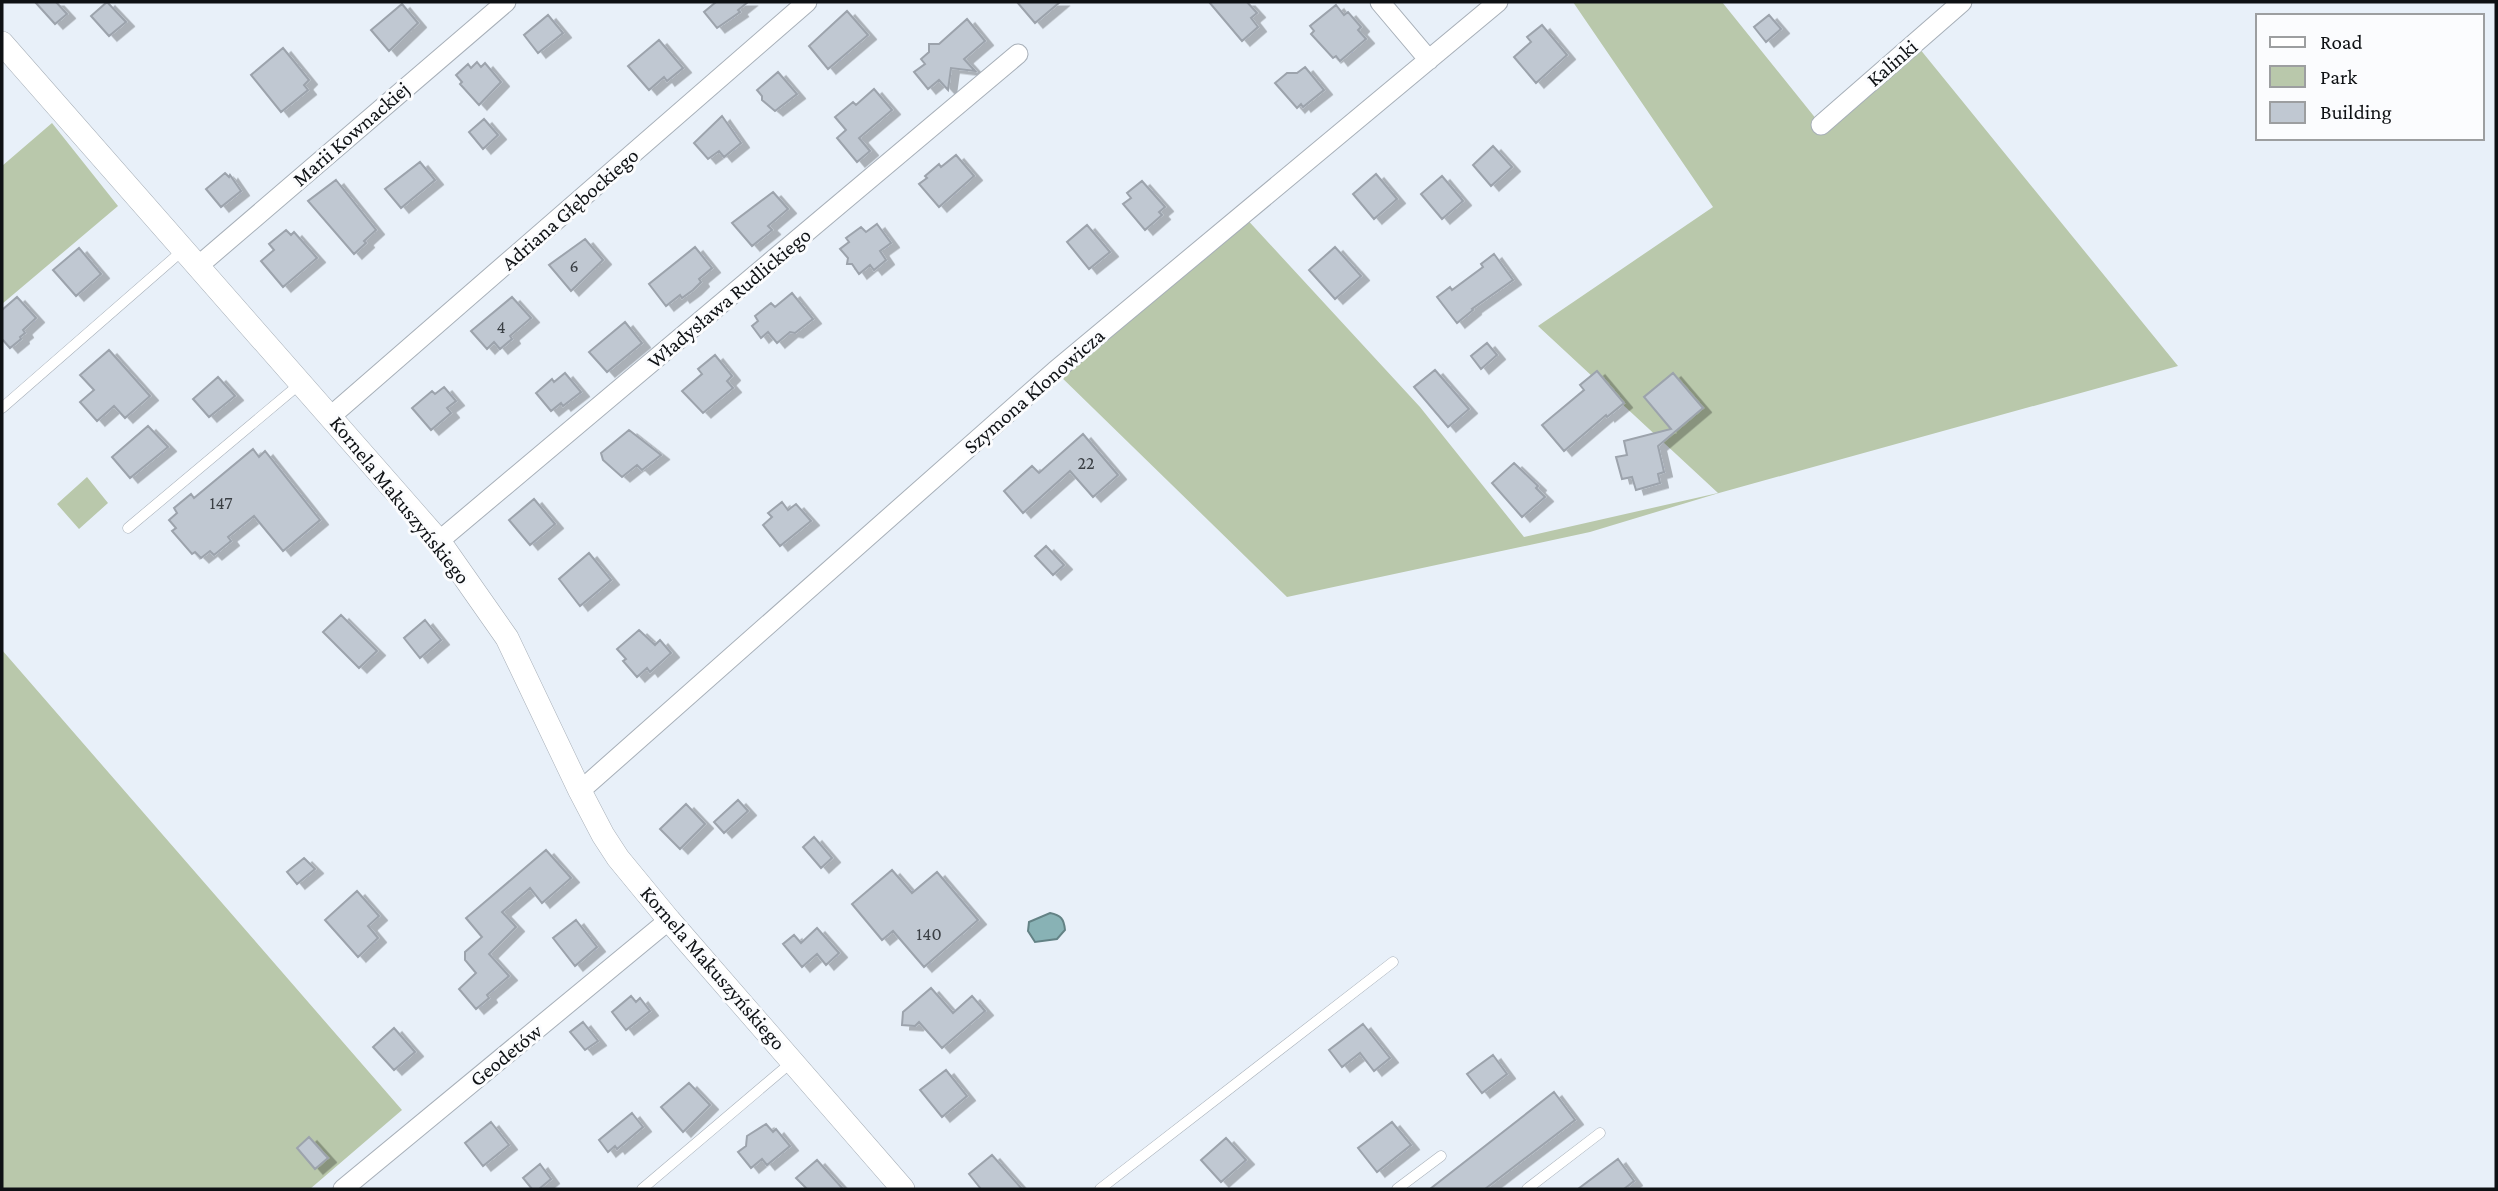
<svg xmlns="http://www.w3.org/2000/svg" width="2498" height="1191" viewBox="0 0 2498 1191" font-family="'Crimson Pro',serif">
  <defs>
    <filter id="shadow"><feDropShadow dx="8" dy="4.5" stdDeviation="0" flood-color="#0004"/></filter>
  </defs>
  <rect width="100%" height="100%" fill="#e8f0f9"/>
  <!-- green -->
  <path fill="#b9c8ab" d="M1573,2H1722L1821,125L1915,43L2178,366L1719,493L1590,532L1287,597L1055,371L1243,215L1420,407L1524,537L1718,493L1538,326L1713,207Z
    M52,123L118,206L2,304V166Z
    M87,477L108,503L79,529L57,504Z
    M2,650L402,1110L310,1189H2Z"/>
  <!-- water -->
  <path fill="#88b2b5" stroke="#638285" stroke-width="2" d="M1050,913C1061,915 1064,919 1065,930L1057,939L1035,942L1028,931L1029,922Z"/>
  <!-- building -->
  <path fill="#c0c8d2" stroke="#9ca3ac" stroke-width="2" filter="url(#shadow)" d="M35,2H56L67,14L55,24Z
    M107,2L126,22L109,36L91,16Z
    M716,2H748L738,10L740,12L717,28L704,12Z
    M1017,2H1060L1035,23Z
    M1209,2H1247L1257,13L1251,18L1258,27L1242,41Z
    M402,4L418,23L389,51L371,30Z
    M1336,5L1344,15L1348,12L1361,27L1358,30L1366,39L1340,61L1336,56L1333,58L1311,34L1314,31L1310,26Z
    M847,11L868,35L828,69L809,46Z
    M548,15L563,33L538,53L524,35Z
    M1769,15L1781,29L1766,42L1754,27Z
    M967,19L985,41L964,59L975,71L951,68L948,90L939,80L928,89L914,72L925,64L921,59L929,52V44H939Z
    M1542,25L1567,55L1536,83L1514,57L1531,42L1527,37Z
    M659,40L683,68L667,81L664,77L649,90L628,66Z
    M283,48L309,80L304,85L308,90L281,112L251,75Z
    M477,62L481,67L485,63L501,82L479,105L460,84L462,82L456,75L468,64L471,68Z
    M1305,67L1324,90L1303,107L1301,104L1297,108L1275,83L1287,73H1297Z
    M778,72L797,94L775,111L762,100V96L757,90Z
    M874,89L892,110L859,138L870,151L857,162L837,138L846,130L835,117L853,102L856,105Z
    M722,116L741,143L724,157L719,151L708,159L694,143Z
    M484,119L498,135L483,149L469,132Z
    M1493,146L1512,167L1491,186L1473,165Z
    M956,155L974,176L939,207L919,184L927,178L925,176L939,164L941,167Z
    M420,162L435,180L401,208L385,189Z
    M225,173L229,177L230,175L241,191L221,207L206,189Z
    M1376,174L1397,199L1374,219L1353,194Z
    M1442,176L1463,201L1442,219L1421,194Z
    M336,180L376,230L364,241L366,243L354,254L308,201Z
    M1142,181L1165,207L1159,212L1162,215L1145,230L1123,204L1131,198L1127,193Z
    M773,192L788,209L768,226L772,230L752,246L732,223Z
    M877,224L891,243L880,251L886,260L874,270L870,265L859,274L852,264H847L848,258L840,249L849,242L846,238L861,227L866,232Z
    M1087,225L1110,252L1089,269L1067,242Z
    M286,230L291,235L294,232L317,258L283,287L261,261L274,250L269,244Z
    M585,239L603,260L571,291L549,265Z
    M695,247L712,268L699,279L701,282L693,290L682,298L680,295L666,306L649,284Z
    M1335,247L1361,276L1335,299L1309,270Z
    M79,248L101,274L76,296L53,270Z
    M1494,254L1513,280L1472,309L1473,310L1457,323L1437,297L1450,287L1452,290L1483,267L1481,264Z
    M792,293L813,319L795,333L790,332L777,343L768,332L761,338L752,326L758,321L755,316L771,303L775,307Z
    M17,297L36,318L23,330L25,333L20,337L21,339L10,348L2,339V310Z
    M512,297L531,318L510,336L512,339L500,349L494,342L487,349L471,331Z
    M625,322L642,343L607,372L589,352Z
    M1487,343L1497,355L1481,369L1471,356Z
    M109,350L150,396L125,418L114,406L97,421L80,402L94,390L80,375Z
    M715,355L732,376L727,381L733,388L703,413L682,391L702,374L698,369Z
    M1435,370L1469,409L1448,427L1414,387Z
    M1597,371L1624,403L1607,417L1606,415L1564,451L1542,425L1584,390L1580,385Z
    M565,373L581,392L563,406L561,403L551,411L536,393L552,379L554,382Z
    M1673,373L1703,408L1658,446L1664,472L1658,474L1660,483L1636,490L1632,477L1622,479L1616,457L1627,455L1624,441L1671,429L1644,397Z
    M218,377L235,396L209,417L193,399Z
    M444,387L456,401L447,408L451,413L431,430L412,408L432,391L435,394Z
    M148,426L168,447L130,478L112,457Z
    M629,430L661,455L642,470L637,465L622,477L603,460L601,453Z
    M1083,434L1118,475L1093,497L1070,471L1023,513L1004,491L1032,466L1039,473Z
    M253,449L259,457L265,451L320,520L283,551L254,516L228,537L231,541L214,555L210,551L201,558L195,552L192,554L172,531L176,528L169,520L177,513L174,508L191,494L194,498Z
    M1514,463L1538,486L1536,488L1545,497L1522,517L1492,483Z
    M534,499L555,524L530,545L509,520Z
    M782,502L788,510L796,504L811,521L780,546L763,525L772,517L768,513Z
    M1046,546L1064,565L1053,575L1035,556Z
    M589,553L611,580L580,606L559,579Z
    M341,615L377,651L359,668L323,632Z
    M425,620L441,640L420,658L404,638Z
    M639,630L655,645L660,640L671,653L650,672L647,668L637,677L623,661L626,659L617,649Z
    M738,800L748,811L724,833L714,822Z
    M686,804L705,824L680,849L660,829Z
    M814,837L832,858L821,868L803,847Z
    M546,850L571,878L542,903L530,888L502,912L516,927L489,954L509,976L487,995L489,998L476,1009L459,989L476,973L465,960V952L482,937L466,918Z
    M304,858L315,869L297,884L287,872Z
    M892,870L912,893L937,872L978,920L924,967L893,931L882,940L852,904Z
    M357,891L379,916L368,926L378,938L358,957L325,920Z
    M576,920L597,947L575,966L553,938Z
    M817,928L839,953L826,965L817,954L802,967L783,944L794,935L801,943Z
    M931,988L953,1013L972,996L985,1011L942,1048L919,1022L915,1026L902,1025L903,1012Z
    M631,996L636,1002L640,998L650,1011L626,1030L612,1012Z
    M583,1022L598,1041L585,1050L570,1032Z
    M1363,1024L1390,1058L1374,1071L1360,1053L1342,1067L1329,1050Z
    M394,1028L415,1052L394,1070L373,1047Z
    M1493,1055L1507,1074L1482,1093L1467,1074Z
    M946,1070L967,1096L942,1117L920,1090Z
    M689,1083L710,1105L683,1132L661,1107Z
    M1554,1092L1575,1120L1485,1189H1430Z
    M632,1113L643,1127L617,1149L615,1146L608,1152L599,1140Z
    M491,1122L509,1145L483,1166L465,1143Z
    M1392,1122L1411,1145L1377,1172L1358,1148Z
    M766,1124L773,1132L776,1129L790,1146L767,1165L762,1159L751,1168L738,1152L746,1146L747,1136Z
    M309,1137L328,1158L315,1169L297,1148Z
    M1226,1138L1246,1160L1221,1182L1201,1160Z
    M992,1155L1022,1189H981L969,1174Z
    M1618,1159L1634,1181L1624,1189H1578Z
    M817,1160L825,1169L843,1189H807L796,1178Z
    M540,1164L551,1179L539,1189H532L523,1178Z"/>
  <g fill="none" stroke-linecap="round" stroke-linejoin="round">
    <!-- service casing -->
    <g stroke="#a7afb8" stroke-width="11">
      <path id="service" d="M2,408L182,251
        M128,528L301,383
        M642,1189L793,1061
        M1100,1189L1393,962
        M1397,1189L1441,1156
        M1527,1189L1600,1133"/>
    </g>
    <!-- minor casing -->
    <g stroke="#a7afb8" stroke-width="21">
      <path id="minor" d="M1380,2L1429,60
        M1821,125L1962,2
        M197,267L506,2
        M331,416L807,2
        M439,541L1018,54
        M580,791L1055,371L1498,2
        M343,1189L669,920"/>
    </g>
    <!-- tertiary casing -->
    <g stroke="#a7afb8" stroke-width="24">
      <path id="tertiary" d="M2,43L439,541L507,638L580,791L603,835L618,858L669,920L903,1189"/>
    </g>
    <!-- service -->
    <use href="#service" stroke="#fff" stroke-width="10"/>
    <!-- minor -->
    <use href="#minor" stroke="#fff" stroke-width="19"/>
    <!-- tertiary -->
    <use href="#tertiary" stroke="#fff" stroke-width="23"/>
  </g>
  <g text-anchor="middle" dominant-baseline="central" stroke-width="6" stroke-linejoin="round" paint-order="stroke">
    <!-- number labels -->
    <g font-size="18" fill="#3a3f44">
      <text x="574" y="266">6</text>
      <text x="501" y="327">4</text>
      <text x="1086" y="463">22</text>
      <text x="221" y="503">147</text>
      <text x="929" y="934">140</text>
    </g>
    <!-- street labels -->
    <g font-size="21" fill="#0e1114" stroke="#fbfcfe">
      <text transform="translate(1892 63) rotate(-41)">Kalinki</text>
      <text transform="translate(351 134) rotate(-41)">Marii Kownackiej</text>
      <text transform="translate(570 209) rotate(-41)">Adriana Głębockiego</text>
      <text transform="translate(729 298) rotate(-40)">Władysława Rudlickiego</text>
      <text transform="translate(1034 391) rotate(-41)">Szymona Klonowicza</text>
      <text transform="translate(400 500) rotate(51)">Kornela Makuszyńskiego</text>
      <text transform="translate(713 968) rotate(49)">Kornela Makuszyńskiego</text>
      <text transform="translate(506 1055) rotate(-39)">Geodetów</text>
    </g>
  </g>
  <!-- border -->
  <rect width="2498" height="1191" fill="none" stroke="#0e1114" stroke-width="7"/>
  <!-- legend -->
  <rect x="2256" y="14" width="228" height="126" fill="#fbfcfe" stroke="#9c9ea0" stroke-width="2"/>
  <rect x="2270" y="37" width="35" height="10" fill="#ffffff" stroke="#9c9ea0" stroke-width="2"/>
  <text x="2320" y="49" font-size="21" fill="#0e1114">Road</text>
  <rect x="2270" y="66" width="35" height="21" fill="#b9c8ab" stroke="#9c9ea0" stroke-width="2"/>
  <text x="2320" y="84" font-size="21" fill="#0e1114">Park</text>
  <rect x="2270" y="102" width="35" height="21" fill="#c0c8d2" stroke="#9c9ea0" stroke-width="2"/>
  <text x="2320" y="119" font-size="21" fill="#0e1114">Building</text>
</svg>
